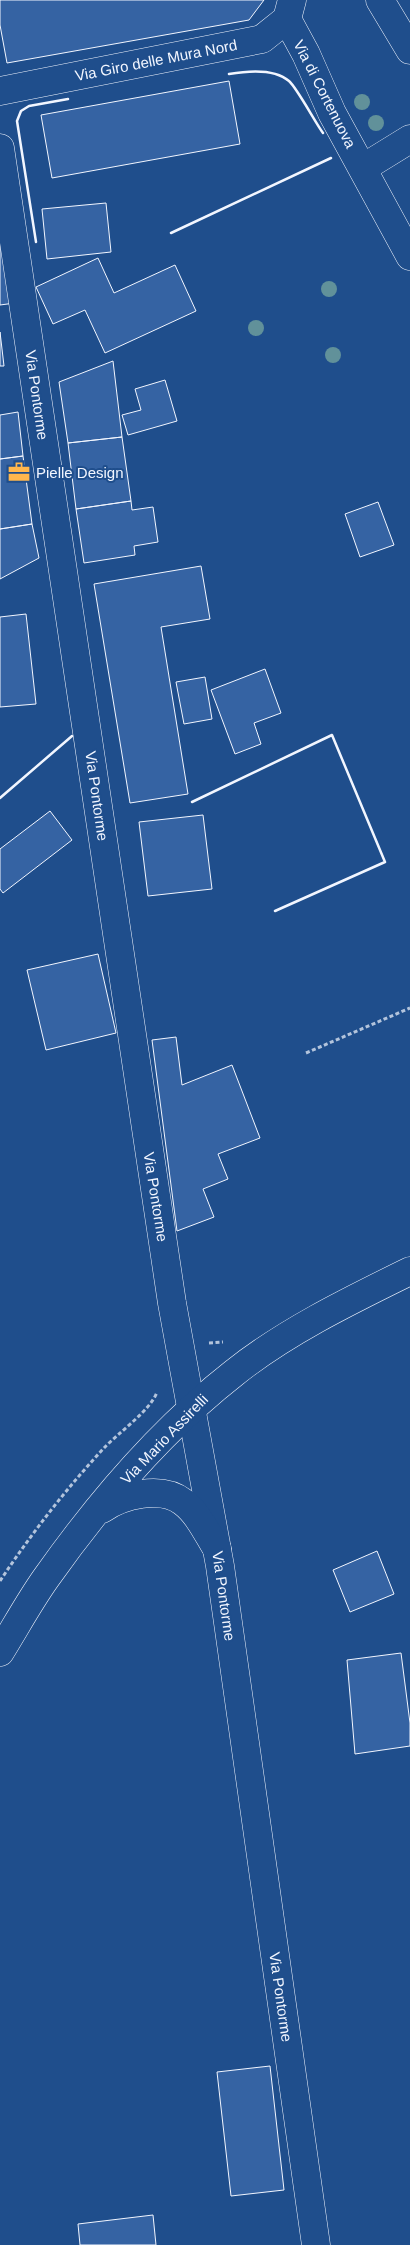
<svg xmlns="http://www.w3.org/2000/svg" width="410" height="2245" viewBox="0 0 410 2245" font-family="Helvetica,sans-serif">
  <rect width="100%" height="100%" fill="#1f4e8c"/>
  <!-- building -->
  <path fill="#3563a3" stroke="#f2f6ff" d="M0,0H264L249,20L7,63L0,25Z
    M229,81L240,144L52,178L41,115Z
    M106,203L111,252L47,259L42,209Z
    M0,218L15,303L0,305Z
    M98,258L114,293L175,265L196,311L105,353L85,310L53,324L36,287Z
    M0,332L4,366H0Z
    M113,361L122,437L68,443L59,382Z
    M165,380L177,421L128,435L122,415L141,410L135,389Z
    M18,412L23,456L0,459V415Z
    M122,437L131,501L76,509L68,443Z
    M23,456L32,524L0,529V459Z
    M131,501L132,510L153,507L158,542L134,546L135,555L84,563L76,509Z
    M378,502L394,545L360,557L345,514Z
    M32,524L39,558L0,579V529Z
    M201,566L210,619L161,627L188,794L130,803L94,584Z
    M26,614L36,704L0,707V617Z
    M265,669L281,713L254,723L261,744L235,754L211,690Z
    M205,677L212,719L184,724L176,682Z
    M50,811L72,840L3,893L0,889V849Z
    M203,815L212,889L148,896L139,822Z
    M98,954L116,1033L46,1050L27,970Z
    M176,1037L182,1085L232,1065L260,1138L218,1154L228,1179L203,1189L214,1217L177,1231L152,1040Z
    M377,1551L394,1594L350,1612L333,1570Z
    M401,1653L410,1723V1746L355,1754L347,1660Z
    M270,2066L284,2190L231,2196L217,2072Z
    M153,2215L156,2245H80L78,2224Z"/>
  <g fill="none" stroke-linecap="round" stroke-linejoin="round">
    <!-- street casing -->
    <g stroke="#f2f6ff" stroke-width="29">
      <path id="street" d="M380,0L410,50
        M287,19L306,54L332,113L410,256
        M0,91L262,39L287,19L292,0
        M0,148L172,1303L220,1566L316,2245
        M363,168L410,139"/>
    </g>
    <!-- secondary casing -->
    <g stroke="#f2f6ff" stroke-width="29">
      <path id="secondary" d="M102,1509C122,1495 161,1485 183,1502C198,1513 207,1533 217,1549
        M0,1652C15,1628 29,1602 46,1578C99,1503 161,1430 234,1373C285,1332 351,1300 410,1271"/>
    </g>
    <!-- path -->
    <path stroke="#b3c4dc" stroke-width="3" stroke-dasharray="4 2.5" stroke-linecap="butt" d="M306,1053L410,1008
      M209,1343L223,1342
      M0,1581C31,1534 66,1489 104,1448C118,1433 151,1410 157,1392"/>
    <!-- street -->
    <use href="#street" stroke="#1f4e8c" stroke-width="28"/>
    <!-- secondary -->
    <use href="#secondary" stroke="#1f4e8c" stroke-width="28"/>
    <!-- wall -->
    <path stroke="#f2f6ff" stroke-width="2.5" d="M229,74C246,71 274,68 289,81C297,88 315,122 323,133
      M171,233L331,158
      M36,242L17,121L21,111L29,106L68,99
      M0,798L72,736
      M192,802L332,735L385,862L275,911"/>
  </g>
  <!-- trees -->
  <g fill="#61919a">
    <circle cx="362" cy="102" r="8"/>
    <circle cx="376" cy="123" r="8"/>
    <circle cx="329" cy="289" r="8"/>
    <circle cx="256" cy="328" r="8"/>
    <circle cx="333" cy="355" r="8"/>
  </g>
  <!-- icons -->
  <defs>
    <g id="office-bare" transform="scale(1.725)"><path d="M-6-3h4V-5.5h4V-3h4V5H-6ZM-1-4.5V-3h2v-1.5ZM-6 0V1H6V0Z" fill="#ffb74d" stroke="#1f4e8c" stroke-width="2.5" paint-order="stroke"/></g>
  </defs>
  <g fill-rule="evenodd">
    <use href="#office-bare" x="19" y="472"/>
  </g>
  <g text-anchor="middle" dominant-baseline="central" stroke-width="4" stroke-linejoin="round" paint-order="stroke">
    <!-- street labels -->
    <g font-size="15" fill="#f2f6ff" stroke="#1f4e8c">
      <text transform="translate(156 60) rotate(-11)">Via Giro delle Mura Nord</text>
      <text transform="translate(325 94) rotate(63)">Via di Cortenuova</text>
      <text transform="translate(37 395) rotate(82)">Via Pontorme</text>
      <text transform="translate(97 796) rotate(82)">Via Pontorme</text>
      <text transform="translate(156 1197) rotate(81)">Via Pontorme</text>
      <text transform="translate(164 1439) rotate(-46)">Via Mario Assirelli</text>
      <text transform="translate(224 1596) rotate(82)">Via Pontorme</text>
      <text transform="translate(281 1997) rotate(82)">Via Pontorme</text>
    </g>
    <!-- poi labels -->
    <g font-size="15" fill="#f2f6ff" stroke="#1f4e8c" text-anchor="start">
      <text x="36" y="472">Pielle Design</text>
    </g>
  </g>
</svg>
